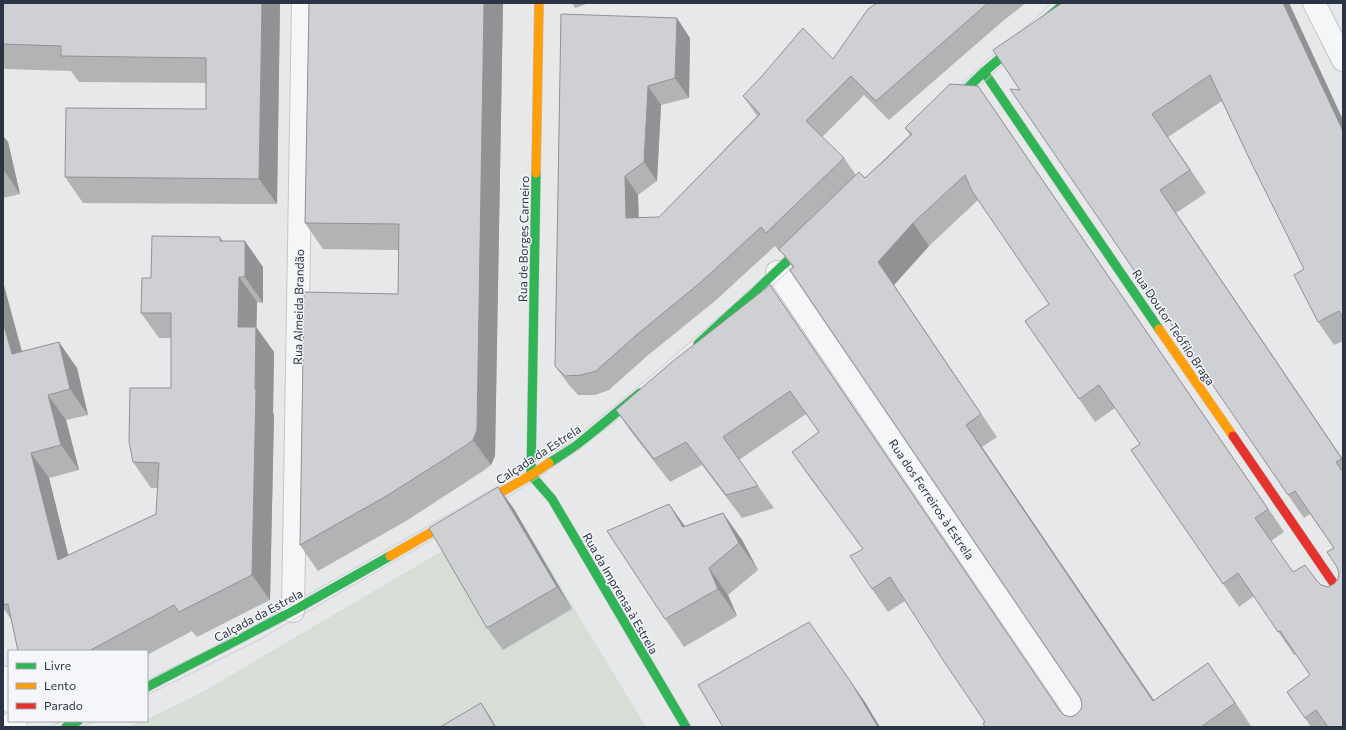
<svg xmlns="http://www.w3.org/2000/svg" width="1346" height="730" viewBox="0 0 1346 730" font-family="Commissioner,sans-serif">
  <rect width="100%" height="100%" fill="#e6e8ea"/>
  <!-- green -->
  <path fill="#d6ded6" d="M514,509L646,727H129L142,721H147V719L197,695Z"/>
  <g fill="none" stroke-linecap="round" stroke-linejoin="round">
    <!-- street casing -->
    <g stroke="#c4c6c8" stroke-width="24">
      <path id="street" d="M1314,3L1343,60
        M777,272L1086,727
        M293,611L303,3
        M3,677L9,701
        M14,721L16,727"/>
    </g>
    <!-- fast casing -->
    <g stroke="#c4c6c8" stroke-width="10">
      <path id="fast" d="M984,72L1159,329
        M949,106L984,72L1065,3
        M698,344L809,241
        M549,463L576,446L640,393
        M531,475L536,173
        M531,475L552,499L686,727
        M147,687L293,611L390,556
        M66,727L78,721"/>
    </g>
    <!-- slow casing -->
    <g stroke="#c4c6c8" stroke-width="10">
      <path id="slow" d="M536,173L539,3
        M1159,329L1233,436
        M390,556L531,475L549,463"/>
    </g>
    <!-- jam casing -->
    <g stroke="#c4c6c8" stroke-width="10">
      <path id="jam" d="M1233,436L1343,597"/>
    </g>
    <!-- street -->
    <use href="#street" stroke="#f5f6f7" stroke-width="22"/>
    <!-- fast -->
    <use href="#fast" stroke="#30b455" stroke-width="9"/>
    <!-- slow -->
    <use href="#slow" stroke="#ff9f0a" stroke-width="9"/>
    <!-- jam -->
    <use href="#jam" stroke="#e5322d" stroke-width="9"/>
    <!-- tram -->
    <path stroke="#cecfd2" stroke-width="1" d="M954,92L988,59L1036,18L1051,3
      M970,95L1011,57
      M858,185L918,127
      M763,295L801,259
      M496,504C543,476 587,444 630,410
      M147,680L236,636L512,478L531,465L566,445L647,379L749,291L793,248
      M147,695L257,641L445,532
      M50,727L62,721
      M81,727L94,721"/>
  </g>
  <!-- wall -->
  <path fill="#b1b3b5" d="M3,3H280L277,204L83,203L65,177L206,109V83L79,82L71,71L5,69L3,66Z
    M309,3H503L495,456L491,465L483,471L406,521L318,571L300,545L398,294V250L323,249L305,223Z
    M572,3H589L575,8Z
    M877,3H1026L1004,20L889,120L864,95L822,137L844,158L856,175L865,178L910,135L905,128L978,86L1284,532L1271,541L1293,572L1317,582L1321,585L1328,587L1334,584L1338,579L1339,573L1334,548L1310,514L1304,518L1288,495L1020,90L1289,3L1343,120V341L1334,345L1318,322L1304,269L1222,101L1168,137L1206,193L1176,213L1343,459V727H1311L1287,692L1310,675L1296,654L1294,655L1254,596L1239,607L1131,450L1140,444L1115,408L1095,422L1025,321L1049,304L978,200L929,246L894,285L997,437L982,447L1154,700L1208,663L1251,726L1250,727H985V722L905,601L888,612L872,589L863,549L808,475L792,452L819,432L806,414L739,460L774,508L742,518L702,465L670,482L632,433L616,410L786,308L1061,712L1064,715L1071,717L1077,714L1081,709L1082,704L1080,697L793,268L781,251L780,252L775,246L715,301L647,356L609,390L595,395H578L569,385L555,366L561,14L690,38L689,98L661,105L657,181L638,195L639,218L659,217L757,116L743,96L833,59Z
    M3,136L8,142L20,194L3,198Z
    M220,237L223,241L263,267V303L257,302L256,327L274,352L273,413L274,415L270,600L197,637L192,631L147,655V651H18L11,619L3,608V282L22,351L77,368L88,415L66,420L79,470L49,478L68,556L156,514L158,488H151L133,462L171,388V338H159L141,313L151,278Z
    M498,487L514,509L572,609L503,650L487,628Z
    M669,504L685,526L723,513L742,540L758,570L728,595L737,616L684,647L665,619Z"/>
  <!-- shaded-wall -->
  <path fill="#909294" d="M262,3H280L277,204L259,179Z
    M484,3H503L495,456L491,465L473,440Z
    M1283,3H1289L1343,120V131Z
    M677,18L690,38L689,98L675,78Z
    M648,86L661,105L657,181L644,162Z
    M978,86L994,109L1284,532L1268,509Z
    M1152,114L1168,137L1206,193L1190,170Z
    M3,136L8,142L20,194L3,169Z
    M625,176L638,195L639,237L626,218Z
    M1160,190L1176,213L1343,460Z
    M913,223L929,246L894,285L997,437L878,262Z
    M245,241L263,267V303L245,277Z
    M239,277L257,302L256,352L238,327Z
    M3,282L29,379L12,354L3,322Z
    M770,285L786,308L1071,727L1060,711Z
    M256,327L274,352L273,413L274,415L270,600L252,575Z
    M59,342L77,368L88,415L70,389Z
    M48,395L66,420L79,470L61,445Z
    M966,425L982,447L1169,723L1153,701Z
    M31,453L49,478L76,586L58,560Z
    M498,487L514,509L572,609L557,587Z
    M669,504L688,531L683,527Z
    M723,513L742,540L758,570L739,543Z
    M709,568L728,595L737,616L718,589Z
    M809,622L865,702L880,727H878Z
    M1208,663L1224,686L1251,726L1235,703Z
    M481,703L489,715L496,727H495Z"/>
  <!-- building -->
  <path fill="#ced0d3" stroke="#909294" d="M3,3H262L259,179L65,177L66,108L206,109V58L61,56V46L3,44Z
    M309,3H484L477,430L473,440L465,446L388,495L300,545L304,292L398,294L399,224L305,223Z
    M877,3H988L876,101L851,76L806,121L844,158L766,233L761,227L701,282L634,337L596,371L581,375L565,376L555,366L561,14L677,18L675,78L648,86L644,162L625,176L626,218L659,217L760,114L743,96L762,76L803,28L833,59L868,9Z
    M1062,3H1283L1343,131V318L1339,311L1318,322L1294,275L1304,269L1249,158L1210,75L1152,114L1190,170L1160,190L1342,459L1336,462L1343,472V727H1328L1316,710L1305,718L1287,692L1310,675L1280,631L1278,632L1238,573L1223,584L1131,450L1140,444L1099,385L1079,399L1025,321L1049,304L972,191L965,175L913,223L878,262L981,414L966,425L1153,701L1208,663L1235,703L1201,727H985L983,723L985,722L943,660L890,577L872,589L850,556L863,549L792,452L819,432L790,391L723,437L758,486L726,495L686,442L654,459L616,410L672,362L770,285L1060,711L1064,715L1071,717L1077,714L1081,709L1082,704L1080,697L790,270L794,267L779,249L859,172L865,178L888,157L912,134L905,128L950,84L978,86L1268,509L1255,518L1293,572L1305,565L1317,581L1321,585L1328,587L1334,584L1338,579L1339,573L1337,567L1327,552L1334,548L1295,491L1288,495L1010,89L1020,90L993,50Z
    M152,236L220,237V241H245V277H239L238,327H256L255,389H256L252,575L179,612L174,605L89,651H18L8,604L3,605V322L12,354L59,342L70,389L48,395L61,445L31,453L58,560L156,514L159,463L133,462L129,441L130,388H171V313H141L142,278H151Z
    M498,487L557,587L487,628L429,528Z
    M669,504L683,527L723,513L739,543L709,568L718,589L665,619L607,531Z
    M809,622L851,682L878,727H723L698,685Z
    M481,703L495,727H440Z"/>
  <g text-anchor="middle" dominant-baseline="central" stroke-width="3" stroke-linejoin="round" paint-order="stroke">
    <!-- street labels -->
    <g font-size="12" fill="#2b3445" stroke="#f4f6f9">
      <text transform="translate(523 239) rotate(-89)">Rua de Borges Carneiro</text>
      <text transform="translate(298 307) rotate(-89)">Rua Almeida Brandão</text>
      <text transform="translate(1174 327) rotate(56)">Rua Doutor Teófilo Braga</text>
      <text transform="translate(538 454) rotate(-33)">Calçada da Estrela</text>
      <text transform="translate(932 499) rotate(56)">Rua dos Ferreiros à Estrela</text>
      <text transform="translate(621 593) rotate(60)">Rua da Imprensa à Estrela</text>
      <text transform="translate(258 615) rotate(-28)">Calçada da Estrela</text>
    </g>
  </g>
  <!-- border -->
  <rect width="1346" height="730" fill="none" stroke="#2b3445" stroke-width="8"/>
  <!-- legend -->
  <rect x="8" y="650" width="140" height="72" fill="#f4f6f9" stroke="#a4a8b1"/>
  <rect x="16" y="663" width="20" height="6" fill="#30b455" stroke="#a4a8b1"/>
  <text x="44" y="670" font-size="12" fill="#2b3445">Livre</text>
  <rect x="16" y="683" width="20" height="6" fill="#ff9f0a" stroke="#a4a8b1"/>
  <text x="44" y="690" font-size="12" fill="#2b3445">Lento</text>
  <rect x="16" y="703" width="20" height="6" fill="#e5322d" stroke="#a4a8b1"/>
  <text x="44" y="710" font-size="12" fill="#2b3445">Parado</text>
</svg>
